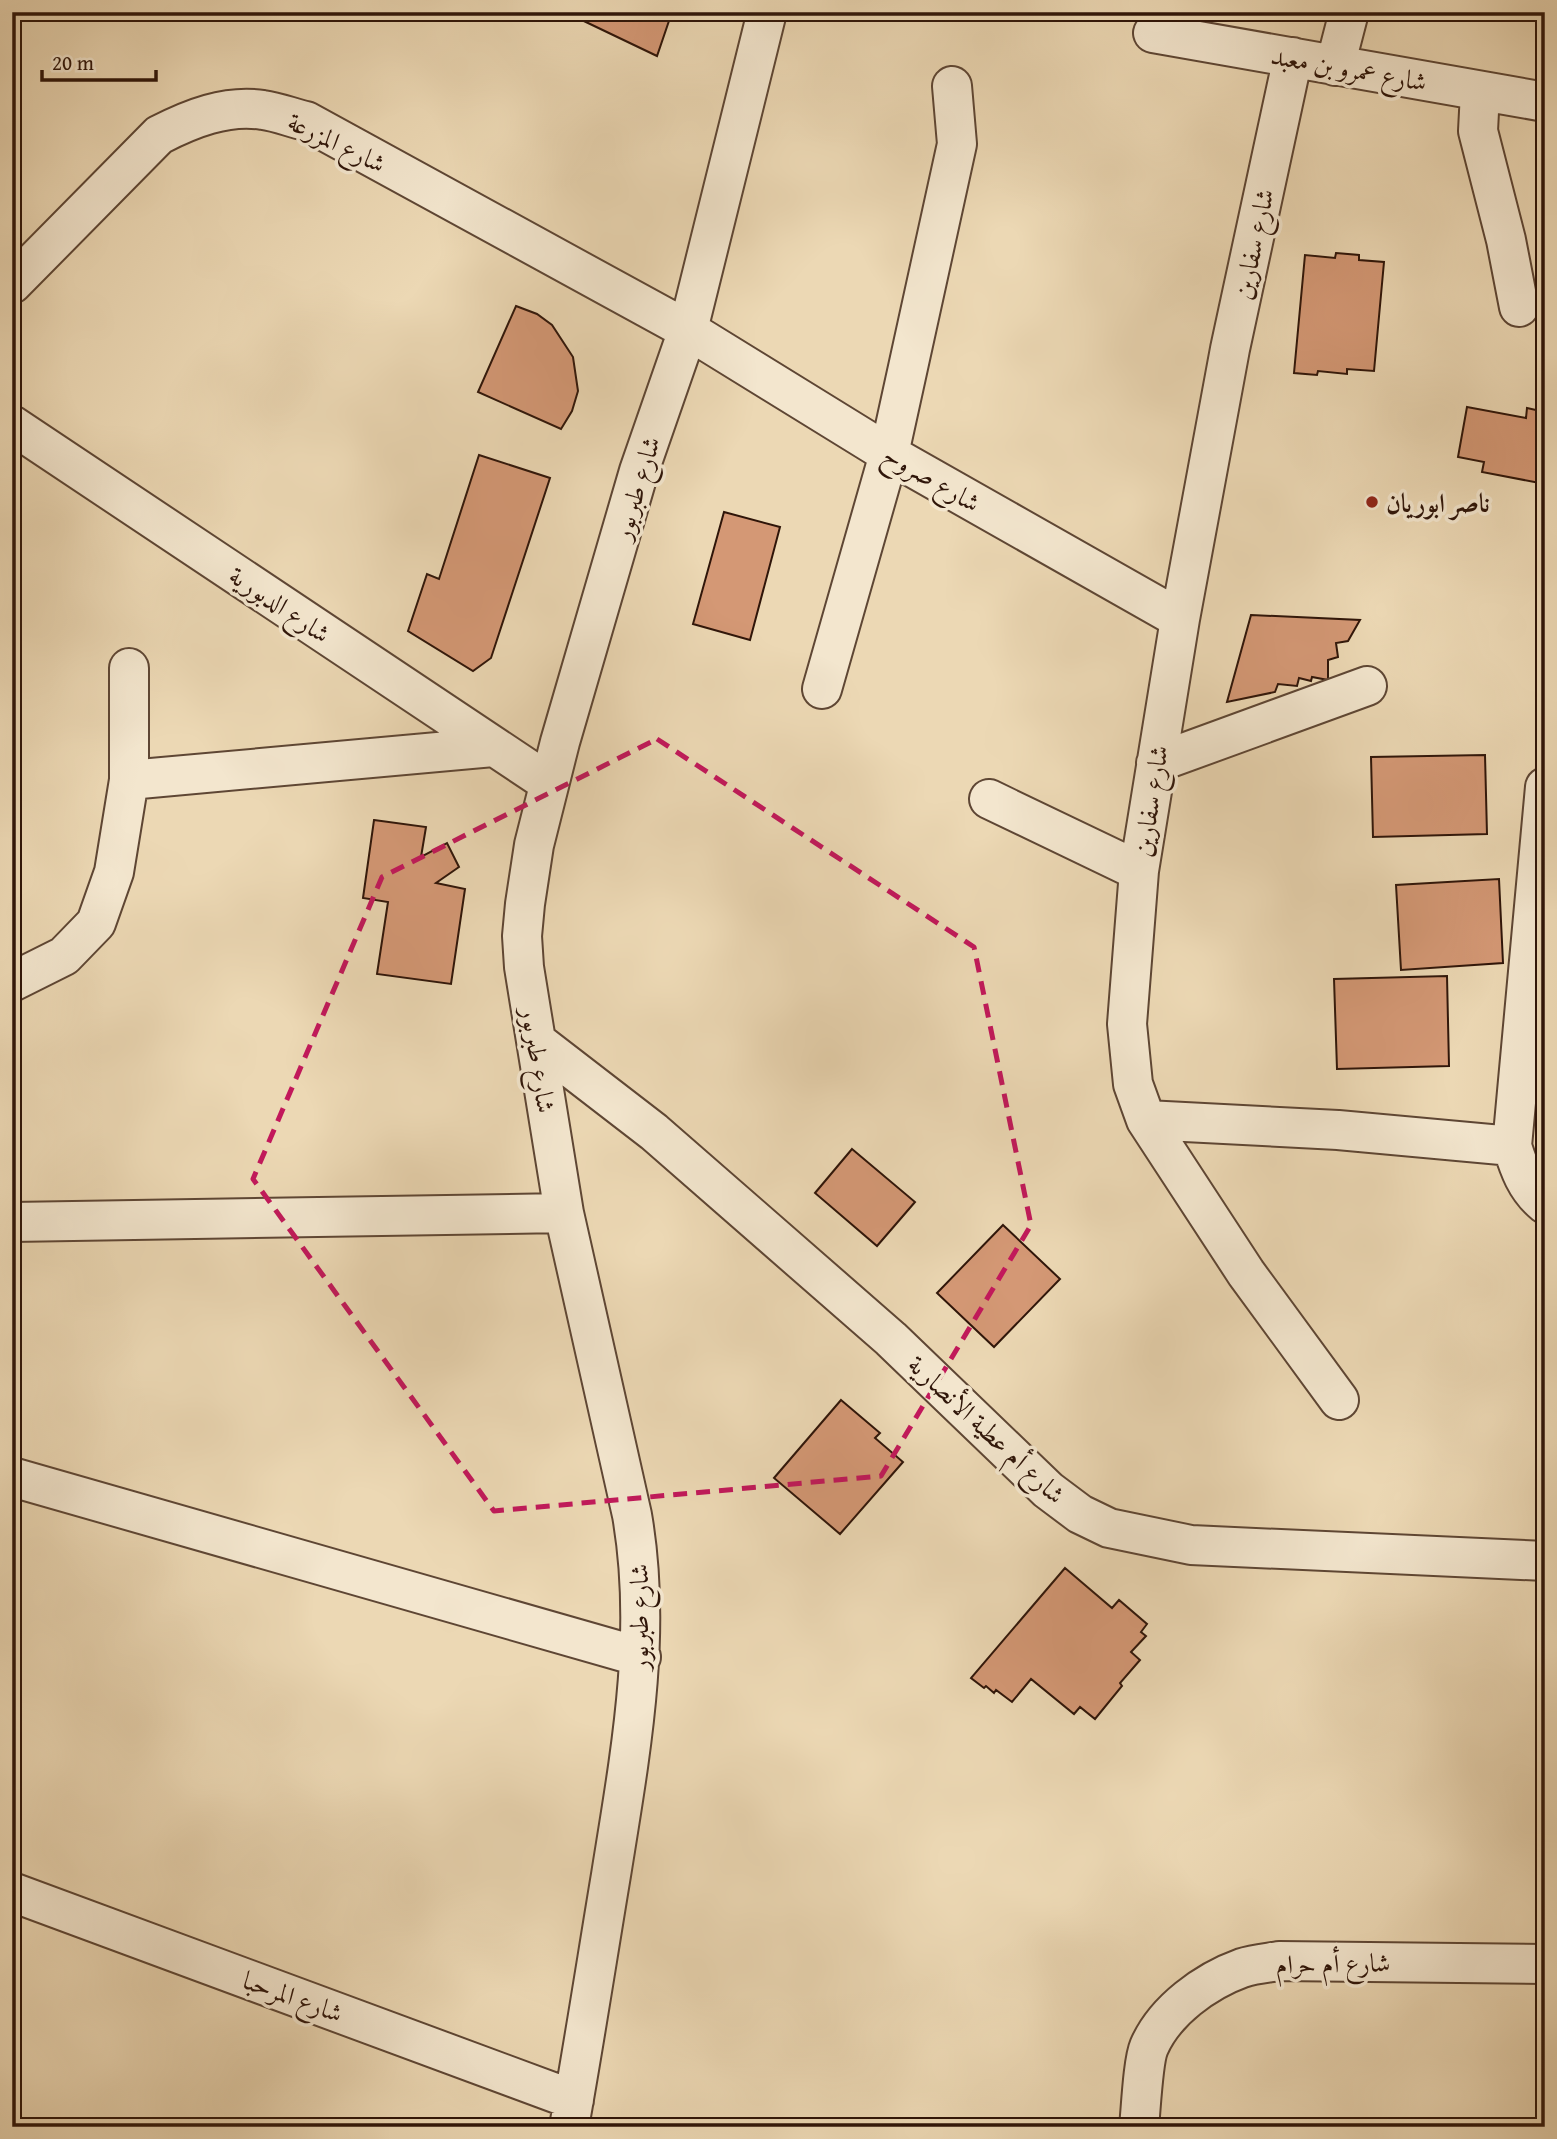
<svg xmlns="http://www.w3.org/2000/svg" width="1557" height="2139" viewBox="0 0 1557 2139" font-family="'Gentium Book Plus',Amiri,serif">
  <rect width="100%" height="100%" fill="#ecd8b4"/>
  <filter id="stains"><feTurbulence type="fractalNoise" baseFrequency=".00286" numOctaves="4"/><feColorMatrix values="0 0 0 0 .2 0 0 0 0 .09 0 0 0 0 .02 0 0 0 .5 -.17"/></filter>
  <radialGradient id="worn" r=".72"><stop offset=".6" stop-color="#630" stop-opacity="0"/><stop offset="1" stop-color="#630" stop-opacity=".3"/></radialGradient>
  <!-- building -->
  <path fill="#d49875" stroke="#2f1509" stroke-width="2" d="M565,12H672L657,56Z
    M1336,253L1359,255V260L1384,262L1374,371L1347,369V374L1318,371L1317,375L1294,373L1305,255L1335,258Z
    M516,306L537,314L552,325L573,357L578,391L572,411L561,429L478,392Z
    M1467,407L1526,418L1527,408L1545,412V484L1482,472L1484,462L1458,457Z
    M479,455L550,478L491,658L473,671L408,631L427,574L439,579Z
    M724,512L780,527L750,640L693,624Z
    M1251,615L1360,620L1348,641L1336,643L1338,657L1328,660V680L1312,677L1311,681L1299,678L1297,686L1278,684L1275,692L1227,702Z
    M1485,755L1487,834L1373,837L1371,757Z
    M374,820L426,827L421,857L447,843L459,867L436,883L465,889L451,984L377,974L388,902L363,898Z
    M1499,879L1503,963L1401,970L1396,885Z
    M1447,976L1449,1066L1337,1069L1334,979Z
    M852,1149L915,1202L877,1246L815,1193Z
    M1003,1225L1060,1279L994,1347L937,1293Z
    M841,1400L880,1433L875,1438L903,1462L840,1534L774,1478Z
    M1065,1568L1112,1608L1119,1600L1147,1624L1141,1632L1146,1636L1131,1652L1140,1660L1120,1683L1122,1686L1095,1719L1080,1707L1074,1714L1031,1679L1012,1702L996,1690L994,1693L986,1686L984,1688L971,1678Z"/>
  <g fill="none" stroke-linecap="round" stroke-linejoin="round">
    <!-- minor casing -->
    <g stroke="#5e4634" stroke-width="42">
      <path id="minor" d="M1153,33L1545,102
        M1293,57L1230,349L1180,619L1139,871L1127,1024L1133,1084L1146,1120L1246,1273L1339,1400
        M1335,66L1349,12
        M1480,92L1478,131L1506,240L1519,307
        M12,284L159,135C190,119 227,104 263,110C278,112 292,118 306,121L688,330L889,454L1180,619
        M12,425L549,783
        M822,689L889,454L957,144L952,86
        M1156,763L1367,686
        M129,780L493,747
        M1545,787L1512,1146C1519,1168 1526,1189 1545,1204
        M989,799L1139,871
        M12,982L64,956L96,923L114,872L129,780V668
        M536,1041L654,1132L891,1339L1048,1490L1080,1514L1109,1528L1191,1545L1545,1561
        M1146,1120L1338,1130L1512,1146
        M12,1222L564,1213
        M12,1477L641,1657
        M12,1892L574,2100
        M569,2127C584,2043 597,1959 611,1875C630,1756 653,1635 632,1515L564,1213L524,967L522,936L525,904L534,845L560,742L639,471L688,330L767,12
        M1139,2127C1141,2108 1143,2061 1149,2047C1165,2010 1206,1981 1242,1968C1254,1964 1267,1963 1279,1961L1545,1964"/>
    </g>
    <!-- minor -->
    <use href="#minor" stroke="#f3e6ce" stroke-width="38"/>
  </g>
  <!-- marked area -->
  <path fill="none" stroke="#c2185b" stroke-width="5" stroke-dasharray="14 9" stroke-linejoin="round" d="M657,739L974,947L1031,1225L881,1476L494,1511L253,1179L382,877Z"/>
  <!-- markers -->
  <circle fill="#8f2418" stroke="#f3e6ce" stroke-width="2.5" cx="1372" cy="502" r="7"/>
  <g text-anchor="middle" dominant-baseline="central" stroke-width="7" stroke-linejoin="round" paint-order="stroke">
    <!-- street labels -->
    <g font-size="26" fill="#2f1509" stroke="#f3e6ce">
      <text transform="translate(1349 68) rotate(10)">شارع عمرو بن معبد</text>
      <text transform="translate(337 142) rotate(26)">شارع المزرعة</text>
      <text transform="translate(1253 244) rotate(-78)">شارع سفارين</text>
      <text transform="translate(932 478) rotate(30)">شارع صروح</text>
      <text transform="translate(636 488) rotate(-73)">شارع طبربور</text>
      <text transform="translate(280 604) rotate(34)">شارع الدبورية</text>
      <text transform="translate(1150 801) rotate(-81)">شارع سفارين</text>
      <text transform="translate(539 1060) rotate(81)">شارع طبربور</text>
      <text transform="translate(987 1429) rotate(43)">شارع أم عطية الأنصارية</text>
      <text transform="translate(638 1617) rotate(-90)">شارع طبربور</text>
      <text transform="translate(1333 1963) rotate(-1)">شارع أم حرام</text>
      <text transform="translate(293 1996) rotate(20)">شارع المرحبا</text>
    </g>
    <!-- poi labels -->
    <g font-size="26" font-weight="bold" fill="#2f1509" stroke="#f3e6ce" text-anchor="start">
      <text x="1386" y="502">ناصر ابوريان</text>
    </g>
  </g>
  <!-- margin -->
  <rect width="1557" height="2139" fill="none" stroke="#ecd8b4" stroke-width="42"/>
  <rect x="14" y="14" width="1529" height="2111" fill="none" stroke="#2f1509" stroke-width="3.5"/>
  <rect x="21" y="21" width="1515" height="2097" fill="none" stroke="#2f1509" stroke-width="2"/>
  <!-- scale -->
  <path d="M42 70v10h114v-10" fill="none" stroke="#2f1509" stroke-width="3.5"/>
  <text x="52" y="70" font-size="21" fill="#2f1509" stroke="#f3e6ce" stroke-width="5" paint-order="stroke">20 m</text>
  <rect width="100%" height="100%" filter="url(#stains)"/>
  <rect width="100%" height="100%" fill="url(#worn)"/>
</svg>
